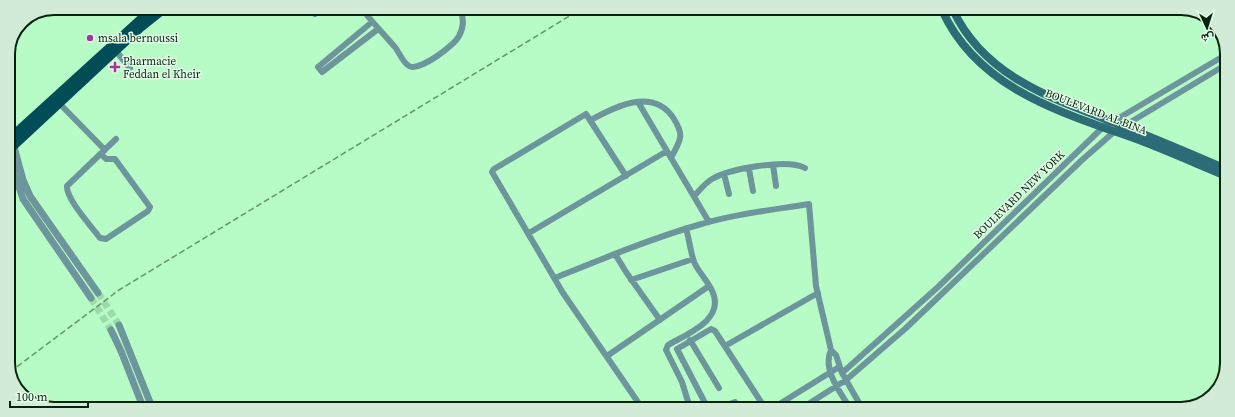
<svg xmlns="http://www.w3.org/2000/svg" width="1235" height="417" viewBox="0 0 1235 417" font-family="'Source Serif 4',Vazirmatn,serif">
  <rect width="100%" height="100%" fill="#b7fbc6"/>
  <g fill="none" stroke-linecap="round" stroke-linejoin="round">
    <!-- tertiary-tunnel -->
    <path stroke="#9ddaab" stroke-width="7" stroke-dasharray="7 3.5" stroke-linecap="butt" d="M98,293L119,325
      M91,298L111,330"/>
    <!-- minor -->
    <path stroke="#6d959c" stroke-width="6" d="M362,9C372,22 383,33 394,46C399,51 402,62 409,66C419,72 455,45 459,36C464,27 464,18 460,9
      M315,14L321,9
      M372,22L318,67L322,72L378,29
      M116,51L130,68
      M638,102L709,222
      M59,103L105,150
      M591,120C616,106 654,87 674,119C685,137 680,140 671,158
      M101,154L106,159H115L150,207L148,211L106,239L100,238C92,227 66,199 67,186L116,139
      M773,165L776,186
      M749,169L753,191
      M724,174L729,194
      M626,176L586,114L494,169L492,172L563,293L642,408
      M694,196C700,190 705,183 712,179C729,169 787,158 805,168
      M686,228C689,238 691,256 695,264C700,274 709,282 713,293C724,320 687,334 668,345L666,350L682,382L690,408
      M529,233L667,151
      M615,254L626,272L660,320
      M555,278C602,259 650,239 698,225C734,214 772,210 809,204L816,286L831,350L836,355L842,373L862,408
      M631,280L693,259
      M690,340L719,388
      M725,346L818,293
      M831,350C822,369 840,392 850,408
      M607,356L709,286
      M842,373L938,287L1102,128L1227,54
      M714,408L705,403L677,349L711,329L715,331L765,408
      M718,408L735,402
      M773,408L839,367
      M802,408L846,380L906,328L1082,160L1114,132L1227,64"/>
    <!-- tertiary -->
    <path stroke="#6d959c" stroke-width="7" d="M8,125L23,180L30,196L98,293
      M8,154L23,199L91,298
      M119,325L152,407
      M111,330L121,351L143,407
      M1202,402L1224,378"/>
    <!-- secondary -->
    <path stroke="#2b6c77" stroke-width="8" d="M942,10C978,90 1064,113 1139,140C1168,151 1197,164 1226,176
      M953,10C984,76 1051,98 1113,122C1151,137 1189,153 1226,169"/>
    <!-- primary -->
    <path stroke="#004d58" stroke-width="9" d="M8,140L153,8
      M8,151L140,28L165,8"/>
    <!-- rail -->
    <path stroke="#64946f" stroke-width="1.5" stroke-dasharray="6 3" stroke-linecap="butt" d="M10,372L119,290L581,9"/>
  </g>
  <!-- markers -->
  <g fill="#a2399b" stroke="#e3fde8" stroke-width="1.5">
    <circle cx="90" cy="38" r="4"/>
    <path d="M113 61h4v4h4v4h-4v4h-4v-4h-4v-4h4z"/>
  </g>
  <g text-anchor="middle" dominant-baseline="central" stroke-width="3" stroke-linejoin="round" paint-order="stroke">
    <!-- poi labels -->
    <g font-size="11" fill="#07220f" stroke="#e3fde8" text-anchor="start">
      <text x="98" y="38">msala bernoussi</text>
      <text x="123" y="61">Pharmacie<tspan x="123" dy="13">Feddan el Kheir</tspan></text>
    </g>
    <!-- street labels -->
    <g font-size="11" fill="#07220f" stroke="#e3fde8">
      <text transform="translate(1096 112) rotate(21)">BOULEVARD AL BINA</text>
      <text transform="translate(1019 195) rotate(-44)">BOULEVARD NEW YORK</text>
    </g>
  </g>
  <!-- crop -->
  <path d="M0 0H1235V417H0ZM54 15H1181A39 39 0 0 1 1220 54V363A39 39 0 0 1 1181 402H54A39 39 0 0 1 15 363V54A39 39 0 0 1 54 15Z" fill="#d1ebd7" fill-rule="evenodd"/>
  <path fill="none" stroke="#07220f" stroke-width="2" d="M54 15H1181A39 39 0 0 1 1220 54V363A39 39 0 0 1 1181 402H54A39 39 0 0 1 15 363V54A39 39 0 0 1 54 15Z"/>
  <!-- north arrow -->
  <g transform="translate(1207 28) rotate(176)" stroke="#e3fde8" stroke-width="3" paint-order="stroke">
  <path d="M0-3L7 15L0 10L-7 15Z" fill="#07220f"/>
  <text y="-6" font-size="11" font-weight="bold" text-anchor="middle" fill="#07220f">ش</text>
  </g>
  <!-- scale -->
  <path d="M10 401v6h78v-6" fill="none" stroke="#07220f" stroke-width="2"/>
  <text x="16" y="401" font-size="12" fill="#07220f" stroke="#e3fde8" stroke-width="3" paint-order="stroke">100 m</text>
</svg>
